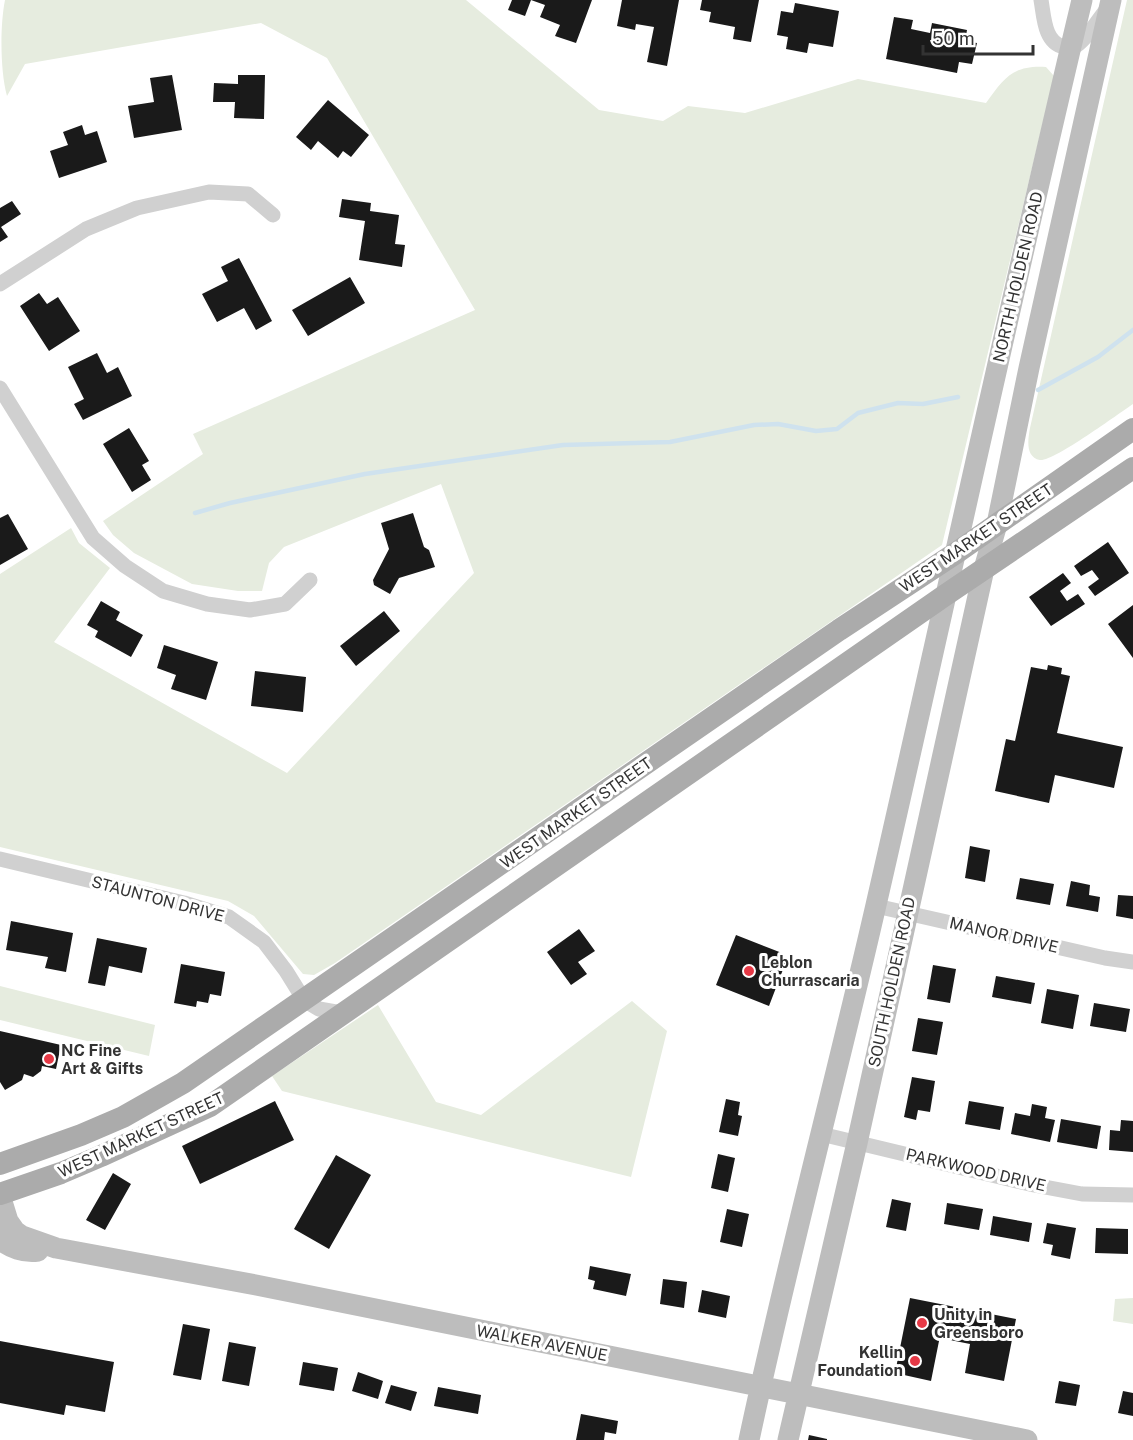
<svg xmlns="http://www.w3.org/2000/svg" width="1133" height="1440" viewBox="0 0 1133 1440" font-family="'Public Sans',sans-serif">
  <rect width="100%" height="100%" fill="#fff"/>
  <!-- green -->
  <path fill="#e6ecdf" d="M5,0H466L599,110L663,121L688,106L745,113L858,79L986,103C1004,78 1013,65 1046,67L1054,76L942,545L335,963L314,975L303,974L254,916L228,901L0,847V574L71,528L79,543L110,568L54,642L287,773L474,573L441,484L284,547L269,563L262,591H238L192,584L134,553L113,535L103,521L203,454L193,434L475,310L327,58L261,23L25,64L7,96C0,70 0,25 5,0Z
    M1127,0H1133V404C1118,414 1053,462 1040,460C1025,457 1028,439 1030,428Z
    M0,986L155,1025L149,1056L0,1020Z
    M632,1001L667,1031L631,1177L282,1091L272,1076L378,1005L436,1102L481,1115Z
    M1133,1298V1324L1113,1321L1115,1299Z"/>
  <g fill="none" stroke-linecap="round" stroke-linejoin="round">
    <!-- stream -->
    <path stroke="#cfe2ee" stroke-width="4.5" d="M1038,390L1098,357L1133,330
      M195,513L230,503L365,474L563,445L670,442L754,425L778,424L816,431L837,429L858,413L898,403L923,404L958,397"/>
  </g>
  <!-- building -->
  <path fill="#1a1a1a" d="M512,0H592L576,43L555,36L560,25L540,17L545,5L531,0L525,16L508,10Z
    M622,0H679L667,66L647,62L654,27L636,24L635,30L617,26Z
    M702,0H759L751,42L733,39L735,27L709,22L711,12L700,10Z
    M795,3L839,11L833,47L809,43L807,53L786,49L788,37L777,35L781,11L793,13Z
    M894,17L913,20L911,29L930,33L932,23L967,30L965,41L977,43L972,64L959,62L957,73L886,59Z
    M172,75L182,130L134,138L128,106L154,102L150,78Z
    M238,75H265L264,119L234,118L235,102H213L214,83L238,84Z
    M328,100L369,135L351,157L343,151L338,158L318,141L311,150L296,137Z
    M82,125L85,135L97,131L107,162L59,178L50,151L68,145L63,132Z
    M342,199L371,203L370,211L399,215L395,244L405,245L402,267L359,260L365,221L339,217Z
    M12,201L21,214L1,227L8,237L0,242V208Z
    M239,258L272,321L256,330L244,308L217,322L202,294L228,281L221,267Z
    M350,277L365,303L308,336L292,310Z
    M39,293L47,304L58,297L80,331L49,351L20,306Z
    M97,353L107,373L118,367L132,396L83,420L74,404L84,399L68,367Z
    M129,428L149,461L142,465L151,480L132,492L103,444Z
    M413,513L424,547L429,550L435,567L399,578L390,594L374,585L373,580L389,549L381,523Z
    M8,514L28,549L0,565V518Z
    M1108,542L1129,573L1095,596L1088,587L1099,579L1092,570L1081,576L1074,566Z
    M1063,573L1071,583L1060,591L1067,601L1078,594L1085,604L1051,626L1029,597Z
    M101,601L120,612L116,620L143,635L131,657L95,637L98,631L87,625Z
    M1133,605V658L1108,624Z
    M384,611L400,631L356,666L340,646Z
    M164,645L218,662L206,700L171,689L176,675L157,668Z
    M1048,665L1062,668L1061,674L1070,676L1057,733L1123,747L1114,788L1055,775L1049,803L995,791L1006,739L1015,741L1031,667L1047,670Z
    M255,671L306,677L303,712L251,706Z
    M970,846L990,850L985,882L965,878Z
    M1020,878L1054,884L1050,905L1016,899Z
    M1071,881L1090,885L1089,895L1100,897L1098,912L1066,906Z
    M1118,895L1133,896V919L1116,916Z
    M11,921L73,933L66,972L45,968L48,957L6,950Z
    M579,929L595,951L578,962L587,974L571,985L547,952Z
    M736,935L782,953L781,956L787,959L769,1006L716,985Z
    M97,938L147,948L142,973L109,966L105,986L88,983Z
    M181,964L225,972L221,996L210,994L208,1003L197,1001L196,1007L174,1003Z
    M933,965L956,969L950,1003L927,999Z
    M996,976L1035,983L1031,1004L992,997Z
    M1047,989L1079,995L1073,1029L1041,1023Z
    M1094,1003L1130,1009L1126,1032L1090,1026Z
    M918,1018L943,1022L937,1055L912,1051Z
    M0,1031L61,1045L56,1069L42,1066L41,1071L33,1077L24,1074L22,1080L5,1090L0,1082Z
    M912,1077L935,1081L930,1112L918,1110L916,1120L904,1117Z
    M726,1099L740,1102L738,1115L742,1116L738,1136L719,1132Z
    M275,1101L294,1140L200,1184L182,1146Z
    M969,1101L1004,1107L1000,1130L965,1124Z
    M1032,1104L1047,1107L1045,1118L1055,1120L1050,1142L1011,1134L1015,1113L1030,1116Z
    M1061,1119L1101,1126L1097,1149L1057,1142Z
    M1121,1120L1133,1121V1152L1109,1150L1110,1130L1120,1131Z
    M718,1154L735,1158L728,1192L711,1188Z
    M336,1155L371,1175L329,1249L294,1229Z
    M113,1173L131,1184L105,1230L86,1220Z
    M892,1199L911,1203L906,1231L886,1227Z
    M947,1203L983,1209L979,1230L944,1224Z
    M727,1209L749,1214L742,1247L720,1242Z
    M993,1216L1032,1223L1029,1242L990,1235Z
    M1047,1223L1076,1228L1070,1259L1051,1255L1053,1245L1043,1243Z
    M1096,1228L1128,1229V1254L1095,1253Z
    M590,1266L631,1274L626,1296L593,1289L595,1281L588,1279Z
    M663,1279L687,1282L684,1308L660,1304Z
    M702,1290L730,1296L726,1318L698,1312Z
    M910,1298L1016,1319L1004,1381L965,1373L970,1344L945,1339L946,1332L941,1331L931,1381L895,1373Z
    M183,1324L210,1329L201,1380L173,1375Z
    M0,1341L114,1362L105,1412L66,1405L64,1415L0,1403Z
    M229,1342L256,1347L249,1386L222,1381Z
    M303,1362L338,1368L334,1391L299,1385Z
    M358,1372L383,1381L378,1399L352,1391Z
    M1059,1381L1080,1385L1076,1406L1055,1403Z
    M391,1385L417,1392L411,1411L385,1403Z
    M438,1387L481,1395L478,1414L434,1406Z
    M1123,1391L1133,1393V1416L1118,1413Z
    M581,1414L618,1421L616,1434L605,1432L604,1440H576Z
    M809,1435L827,1439V1440H808Z"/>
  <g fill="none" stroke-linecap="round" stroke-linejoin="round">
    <!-- street -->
    <path stroke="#d0d0d0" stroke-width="15" d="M1041,0C1044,16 1044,43 1064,47C1069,48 1073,48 1077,45C1087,39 1099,18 1107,9
      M0,284L86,229L137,208L209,192L248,194L273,215
      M0,388L93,538L125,566L163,591L207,604L250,610L285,604L310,580
      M0,859L184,903L229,917L264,942L286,971L304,1000L319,1009L336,1012L347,1011
      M876,906L1105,958L1133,962
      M821,1134L1034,1185L1082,1194L1133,1195"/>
    <!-- secondary -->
    <path stroke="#bdbdbd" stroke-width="21" d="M0,1195L8,1221L15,1231L22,1236L56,1248L256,1285L1027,1440
      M0,1239C9,1248 25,1253 38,1251
      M749,1440C787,1261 835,1084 876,905C945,604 1010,301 1082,0
      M788,1440L857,1143L984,569L997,524L1029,368L1111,0"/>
    <!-- primary -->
    <path stroke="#ababab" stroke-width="22" d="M0,1164L81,1135L123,1117L183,1083L839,630L956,553L1133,429
      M0,1194L61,1173L101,1156L210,1106L944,596L1133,468"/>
  </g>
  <!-- markers -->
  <g fill="#e63946" stroke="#fff" stroke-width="2">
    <circle cx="749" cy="971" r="6"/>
    <circle cx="49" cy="1059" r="6"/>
    <circle cx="922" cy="1323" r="6"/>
    <circle cx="915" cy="1361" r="6"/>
  </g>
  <g text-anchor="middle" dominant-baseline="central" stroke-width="6" stroke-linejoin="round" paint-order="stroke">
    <!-- street labels -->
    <g font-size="16" fill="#333" stroke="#fff">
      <text transform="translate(1018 277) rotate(-77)">NORTH HOLDEN ROAD</text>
      <text transform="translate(976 538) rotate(-34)">WEST MARKET STREET</text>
      <text transform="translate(576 813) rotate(-35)">WEST MARKET STREET</text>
      <text transform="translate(158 899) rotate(15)">STAUNTON DRIVE</text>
      <text transform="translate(1004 935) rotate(13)">MANOR DRIVE</text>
      <text transform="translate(892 982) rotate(-78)">SOUTH HOLDEN ROAD</text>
      <text transform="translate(141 1135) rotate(-25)">WEST MARKET STREET</text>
      <text transform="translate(976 1170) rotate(13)">PARKWOOD DRIVE</text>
      <text transform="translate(542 1343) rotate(11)">WALKER AVENUE</text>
    </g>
    <!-- poi labels -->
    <g font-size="16" font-weight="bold" fill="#333" stroke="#fff" text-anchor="start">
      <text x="761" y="962">Leblon<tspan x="761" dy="18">Churrascaria</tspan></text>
      <text x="61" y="1050">NC Fine<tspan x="61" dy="18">Art &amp; Gifts</tspan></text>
      <text x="934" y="1314">Unity in<tspan x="934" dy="18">Greensboro</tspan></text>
      <text x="903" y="1352" text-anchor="end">Kellin<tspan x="903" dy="18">Foundation</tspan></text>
    </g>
  </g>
  <!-- scale -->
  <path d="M923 45v9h110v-9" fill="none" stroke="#333333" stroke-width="3"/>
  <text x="932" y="45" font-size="18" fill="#333333" stroke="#ffffff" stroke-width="4.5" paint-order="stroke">50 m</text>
</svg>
